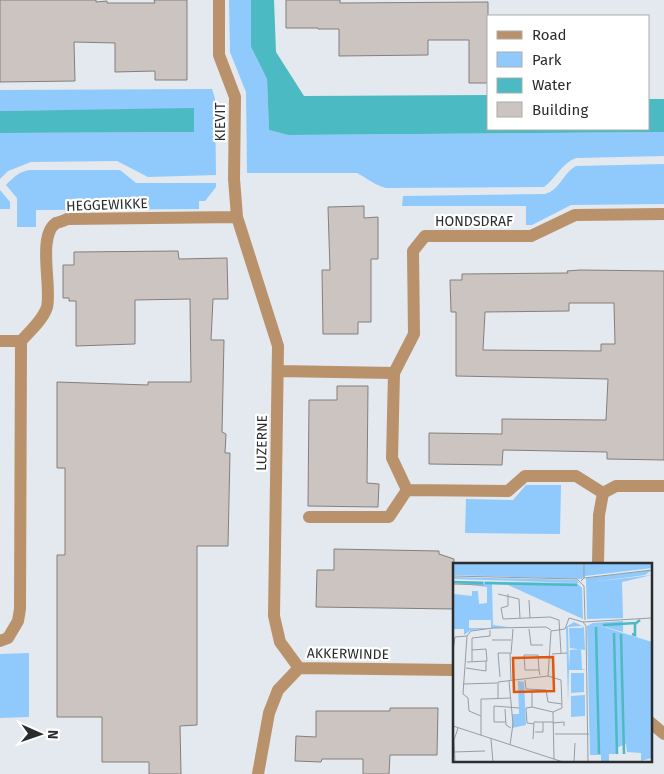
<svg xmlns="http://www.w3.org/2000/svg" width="664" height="774" viewBox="0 0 664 774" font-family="'Fira Sans',sans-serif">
  <rect width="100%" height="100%" fill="#e3e9ee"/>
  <!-- green -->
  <path fill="#90c9fb" d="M229,0H251V47L267,79L269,130L288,135L664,132V156L576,158C561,164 556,178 544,187L386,188C374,185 367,178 357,173H247L246,92L230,52Z
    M212,89L215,99L216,175L148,177L117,161L31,162L8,171L0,179V133L193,132L194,109L0,111V90Z
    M664,164V204L571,205L532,225H526V206H402L403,196L545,194C560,190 563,173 576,166Z
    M31,170H120L136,183H216V187L205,201H199V209L36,210V227H17V198L6,185C14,177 19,171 31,170Z
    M0,190L10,202V209H0Z
    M526,485H561L560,534L465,533L466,499L513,500Z
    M29,653V717L0,718V721V654Z"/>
  <!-- water -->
  <path fill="#4bbac2" d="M251,0H274L276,52L304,96L488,95V129H648V99H664V132L288,135L269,130L267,79L251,47Z
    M194,108V132L0,133V111Z"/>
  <!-- building -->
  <path fill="#cbc4c0" stroke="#857f7b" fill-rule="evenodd" d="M0,0H96V2L107,1V3H155L154,0H187V80H155V71L115,72V43L74,42L75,81L0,82Z
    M286,0H340V3L488,2V83H469V40H428V55L339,56V29H318V28H286Z
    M364,206V218L378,217V259H371V322H358V334H323L322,270H330L328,207Z
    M178,251L179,259L227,258L228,299H213L211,340H224L222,432L226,434L225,453H230L228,546H197V725L180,726L181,774H149V762H102V717H57V555H65V468H57V382L148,385V382H191L190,299L135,300V344L76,346V301H69V298H63V265H74V252Z
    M580,270L664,271V460L607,459V452L503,450L502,465L429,464V433L502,434V419L606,420L608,379L456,376V312H451L450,280H462V274L568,273L567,271ZM569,303H614L615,344H601V351L483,350L485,312L569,311Z
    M337,386H368L367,483L379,484L378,507L308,506L309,400H337Z
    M334,549L439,551V554L454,559V609L316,607L317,570H334Z
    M390,708H438L437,755H390L389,774H363V759H322L321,762L295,761L296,736L316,737V711H390Z"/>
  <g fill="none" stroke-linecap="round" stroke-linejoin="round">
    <!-- minor -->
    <path stroke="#b9916a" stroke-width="12" d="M219,0V55L235,97L234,179L237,217L278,346L274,616L280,642L299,668
      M0,341H21
      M278,371L394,373
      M407,490L392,458L394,373L414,334L413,251L425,236H531L575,215L664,214
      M407,490L508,491L525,476H576L603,493L616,486H664
      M309,517H389L407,490
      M598,564L599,515L603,493
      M0,641L8,638L18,621L20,609L21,341C30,331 43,320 47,307C52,287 37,236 56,223C59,222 64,221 67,219L237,217
      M650,722L664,734
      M258,774L269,713L278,690L299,668L454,670"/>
  </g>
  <g text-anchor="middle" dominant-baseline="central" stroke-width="4.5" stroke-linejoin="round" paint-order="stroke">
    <!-- street labels -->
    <g font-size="14" fill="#2a2c2e" stroke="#fff">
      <text transform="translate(220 122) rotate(-90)">KIEVIT</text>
      <text transform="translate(107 205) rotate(-2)">HEGGEWIKKE</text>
      <text x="474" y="221">HONDSDRAF</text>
      <text transform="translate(262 443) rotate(-89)">LUZERNE</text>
      <text transform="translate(348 654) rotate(1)">AKKERWINDE</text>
    </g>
  </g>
  <!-- overview -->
  <g transform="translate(453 563)">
    <rect width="199" height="199" fill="#e3e9ee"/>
    <path d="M0,0H199V5L132,13L129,16L0,12ZM199,7L192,12L140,19L199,12L169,19L170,55L134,56L133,15ZM0,14L124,17L126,20L0,16ZM0,18L124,20L129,25L130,56L55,22L39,21L40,62L55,64L18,67L11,72V66H0L1,31L19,33V28H25L26,41L34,40V24L0,20ZM16,57H38V65H16ZM170,58V69L141,61L199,79V195L188,198V190L174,189L173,181L163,185V191H156V199H148V192H137L134,63L140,60ZM121,59L129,63L115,64L116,105L117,87L128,86L129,106L133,107H116L115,139L113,64ZM129,63L131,65L132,87L117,85L116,65H129V73ZM118,110H131V129L118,130ZM65,118L71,119L73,162L59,165L60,151H66ZM132,132V153L118,154V133Z" fill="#90c9fb" fill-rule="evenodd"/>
    <path fill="none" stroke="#4bbac2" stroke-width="2.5" d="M0,19L30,20M32,20L124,22M150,62L183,60M143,64L146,191M161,70L164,191M168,71L171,191M179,71L182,72V61L187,57"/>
    <path fill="none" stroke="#999da1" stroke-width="1" d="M0,13L124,16L131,23L132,57M131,15L199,7M128,18L131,15V0M0,21L31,22M45,31L66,36L67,55M55,31V43L48,45L50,56L97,54L106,57L108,90M76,37L77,55M76,66L78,82H90M14,73L10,131L15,135L16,148L28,153V172M14,73L18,68L40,65L93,64L98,67M39,77H58M0,88L2,74L14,73M58,91L60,66M99,91L114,90M19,98V75L37,73V67M14,99L34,98L33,86L19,87M13,105L33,108V98M86,107L85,92H71L72,107H86L87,112M47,114L45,90H57L58,118M72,117L73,126L93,127L95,139L109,141M56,118L60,161L57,182M10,121L44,120M79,128V144L73,145L74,160L81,161M45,135V119L95,113M32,136L57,135M79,144L100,149M52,146L53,162L58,165M28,153V136H32M53,159H41V143L66,145M100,160L111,159V163M0,163L110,199M82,169H90V159M102,171H136M38,176L40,199M80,176L81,159H100M0,189L32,188M101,196L100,149L109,145L108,117L95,113L98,68L112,66L116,55L130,59M2,199L1,177L5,165M121,199L122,180M135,199L133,63L130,59L199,55"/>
    <path fill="#de570e" fill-opacity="0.15" stroke="#de570e" stroke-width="2.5" d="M100,94L101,128L61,129L60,95Z"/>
    <rect width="199" height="199" fill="none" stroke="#2a2c2e" stroke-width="2.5"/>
  </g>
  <!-- legend -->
  <rect x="487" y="15" width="162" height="115" fill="#ffffff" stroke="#aaabab"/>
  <rect x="497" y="31" width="25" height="8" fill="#b9916a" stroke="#aaabab"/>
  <text x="532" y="40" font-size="15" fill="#2a2c2e">Road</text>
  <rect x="497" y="52" width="25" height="15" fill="#90c9fb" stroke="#aaabab"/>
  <text x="532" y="65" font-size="15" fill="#2a2c2e">Park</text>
  <rect x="497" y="78" width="25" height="15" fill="#4bbac2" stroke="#aaabab"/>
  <text x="532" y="90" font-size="15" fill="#2a2c2e">Water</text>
  <rect x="497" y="102" width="25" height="15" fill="#cbc4c0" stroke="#aaabab"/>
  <text x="532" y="115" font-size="15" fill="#2a2c2e">Building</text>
  <!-- north arrow -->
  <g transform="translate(40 734) rotate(92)" stroke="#ffffff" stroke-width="4" paint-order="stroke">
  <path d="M0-4L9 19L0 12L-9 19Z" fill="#2a2c2e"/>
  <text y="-8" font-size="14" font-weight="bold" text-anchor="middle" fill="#2a2c2e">N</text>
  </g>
</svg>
